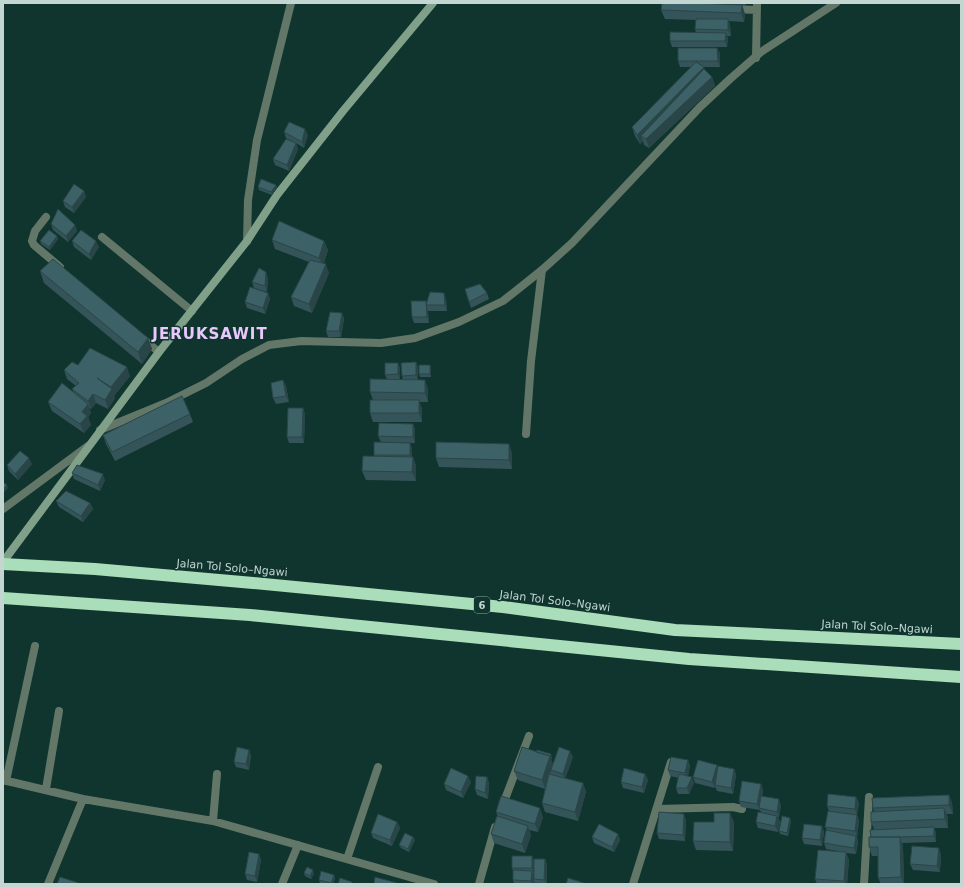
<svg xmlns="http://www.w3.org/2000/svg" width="964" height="887" viewBox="0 0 964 887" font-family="'DejaVu Sans',sans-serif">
  <rect width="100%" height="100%" fill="#0f352e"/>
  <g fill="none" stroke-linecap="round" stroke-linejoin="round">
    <!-- minor -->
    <path stroke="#627768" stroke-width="8" d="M733,9L757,10
      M756,58L757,3
      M46,217L35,231L32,241L34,245L60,267
      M102,237L192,311
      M247,241L248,200L257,140L291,3
      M143,339L159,352
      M526,434L531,361L542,270
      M3,509L88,446
      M3,780L83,799L213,821L434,884
      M6,781L35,646
      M46,789L59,711
      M502,807L529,736
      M658,809L733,807L742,809
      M213,821L217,774
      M347,859L378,767
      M48,884L83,799
      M282,884L298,845
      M479,884L495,827
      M633,884L671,762
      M864,884L869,797"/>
    <!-- tertiary -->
    <path stroke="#627768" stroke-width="8" d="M100,430L166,403L206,383L242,359L269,345L301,341L381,343L415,338L459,322L503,301L542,270L572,243L700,107L730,79L761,52L836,3"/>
    <!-- secondary -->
    <path stroke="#80a089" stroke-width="8" d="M3,562L159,352L247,241L277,195L343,111L433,3"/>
    <!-- motorway -->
    <path stroke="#aaddb9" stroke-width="12" d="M3,564L95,569L253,583L503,607L675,630L961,644
      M3,598L250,615L689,659L961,677"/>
  </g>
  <!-- wall -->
  <path fill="#345459" d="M695,3H746V5Z
    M742,5L745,14L744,22L729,21L730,25L731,36H727L728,39L727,47H672L670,41L696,33L695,29L696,20L665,19L661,10Z
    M717,48L720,54V67H703L705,70L712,77L715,86L649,148L644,145L643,141L640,144L635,136L632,127L691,67H680L678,61Z
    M284,132L308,135L304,148L296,143L298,149L289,171L275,165L273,159L295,143L286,138Z
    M276,185L277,188L272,195L259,190L258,187Z
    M84,191L86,197L74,213L65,207L63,201Z
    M51,224L75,225L77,231L68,242L53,230Z
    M57,236L58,239L50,250L41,244L40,241Z
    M272,240L324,241L328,250L324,263L329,273L312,313L294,306L291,297L309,262L275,249Z
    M72,241L99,247L91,260L74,247Z
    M40,271L148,338L152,349L142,364L44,283Z
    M268,278L267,292L254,288L252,282Z
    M465,289L487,293L489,299L471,308Z
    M268,293L270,299L265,314L247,308L245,302Z
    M446,299L447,311H428L429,323H414L412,317L426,301L427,303Z
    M342,313L344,319L341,337H328L326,331Z
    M416,362L418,368V380L428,389V402H419L422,409V422H373L370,413L373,400L370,392L387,379L385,375L398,363L400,368V380H403L402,376Z
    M78,365L130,376L114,396L115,398L108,409L96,403L91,409L89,408L91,413L88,417L91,425L84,433L52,411L48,402L74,393L72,389L76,386L67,379L64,370Z
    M430,365L431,368V377H420L419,374Z
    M283,380L286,386L289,402L276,404L273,398Z
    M303,408L305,414L304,443H289L287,437Z
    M190,414L193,422L115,461L106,444L103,435Z
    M413,424L415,429V443L381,442L378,436Z
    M410,443L412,449V457H413L416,466V481L366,480L362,471L374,456V455Z
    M512,453V469L439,467L436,458Z
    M32,464L18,480L9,471L7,465Z
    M72,473L105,480L100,491L74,479Z
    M56,501L90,503L93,509L83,522L59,507Z
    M249,750L251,756L249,770L236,767L234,762Z
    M552,757L551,760L553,764L573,757L565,778L583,783L586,792L578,821L545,812L542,803L545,789L518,780L514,771Z
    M688,760L690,766L688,776L694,783L689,794H678L676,788L679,778L670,776L668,770Z
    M718,767L734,769L736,775L733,794L717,791L715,786V788L695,783L693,777Z
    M645,774L648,780L644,793L623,788L621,782Z
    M487,777L489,783L488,799L477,795L475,789Z
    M471,782L463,798L446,790L444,784Z
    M761,784L763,790L762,796L781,805L779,817H778L780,822L778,832L758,828L756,822L761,812L760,810L741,807L739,801Z
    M949,795L952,803L953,814H946L948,817V828H934L936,833V842L902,843L903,846L904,884H881L878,878V856H872L869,847L871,837L874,829L871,822L874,811L873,808Z
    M856,797L859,803L857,815L848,814L857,815L859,821L857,837L858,842L856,854L846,853L849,860L847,884H817L815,879L837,851L826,849L824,843L827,830L825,827L829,811L827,806Z
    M496,812L543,817L538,832L529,830L531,835L525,853L494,843L491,834L498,817Z
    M686,820L685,841L659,839L657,833Z
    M791,821L788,836L780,834L779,831Z
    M397,822L400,828L392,846L373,838L371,833Z
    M714,822H734L733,851L696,850L693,841Z
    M822,826L824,832L822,846L804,844L802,838Z
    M618,834L620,840L614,852L594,843L592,837Z
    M413,837L415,840L409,852L401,848L399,845Z
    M259,854L261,860L257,882L247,880L245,874Z
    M941,854L940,872L913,870L910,864Z
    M532,856L534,862L545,859L547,865V884H514L513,880V871L512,868Z
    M304,873H314L311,879L305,876Z
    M334,875L335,878L333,884H324L320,883L319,880Z"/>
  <!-- shaded-wall -->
  <path fill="#2a4548" d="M742,5L745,14L744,22L741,13Z
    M728,19L730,25L731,36L728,30Z
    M726,33L728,39L727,47L725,41Z
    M717,48L720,54V67L718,61Z
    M704,67L707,76L641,136L643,141L640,144L637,135Z
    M712,77L715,86L649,148L646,139Z
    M305,129L308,135L304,148L302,142Z
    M296,143L298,149L289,171L287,165Z
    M276,185L277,188L272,195L271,192Z
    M84,191L86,197L74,213L72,207Z
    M75,225L77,231L68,242L66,236Z
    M57,236L58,239L50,250L49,247Z
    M96,241L99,247L91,260L89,254Z
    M324,241L328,250L323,266L319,258Z
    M326,264L329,273L312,313L309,304Z
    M266,272L268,278L267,292L265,286Z
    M268,293L270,299L265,314L263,308Z
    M444,293L446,299L447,311L445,305Z
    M426,301L428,305H426L428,311L429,323L427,317Z
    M342,313L344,319L341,337L339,331Z
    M148,338L152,349L142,364L138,352Z
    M416,362L418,368V381L416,375Z
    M398,363L400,368V380L398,374Z
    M430,365L431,368V377L430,374Z
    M127,367L130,376L114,396L111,387Z
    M283,380L286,386L289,402L286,396Z
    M425,380L428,389V402L425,393Z
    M112,389L115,398L108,409L105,400Z
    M93,394L96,403L91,409L88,401Z
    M419,400L422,409V422L419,413Z
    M88,404L91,413L88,417L91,425L84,433L80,424L82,412Z
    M303,408L305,414L304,443L302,437Z
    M413,424L415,429V443L413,437Z
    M410,443L412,449V461L410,455Z
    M509,444L512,453V469L509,460Z
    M413,457L416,466V481L412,472Z
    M29,458L32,464L18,480L15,474Z
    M103,474L105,480L100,491L98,485Z
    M7,485L8,488L3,493V489Z
    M90,503L93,509L83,522L81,516Z
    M249,750L251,756L249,770L246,764Z
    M570,751L573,757L565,780L563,774Z
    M551,754L552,757L551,760L553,765L545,789L542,780L550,756Z
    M688,760L690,766L687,779L685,773Z
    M717,765L719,771L715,785V788L712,782Z
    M734,769L736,775L733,794L731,788Z
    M645,774L648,780L644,793L642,787Z
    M468,776L471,782L463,798L461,792Z
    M487,777L489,783L488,799L485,793Z
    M692,777L694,783L689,794L687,788Z
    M583,783L586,792L578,821L575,812Z
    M761,784L763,790L760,809L759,808L760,810L757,804Z
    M949,795L952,803L953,814L949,805Z
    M856,797L859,803L857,815L855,809Z
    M779,799L781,805L779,817L777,812Z
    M540,808L543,817L538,832L535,824Z
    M944,808L948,817V828L945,819Z
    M730,813L734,822L733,851L730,842Z
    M684,814L686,820L685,841L683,835Z
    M857,815L859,821L857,837L855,831Z
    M777,816L780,822L778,832L775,826Z
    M790,818L791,821L788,836L787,833Z
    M397,822L400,828L392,846L390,840Z
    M528,826L531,835L525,853L522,844Z
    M822,826L824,832L822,846L820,840Z
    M934,827L936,833V842L934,836Z
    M618,834L620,840L614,852L612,847Z
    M856,836L858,842L856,854L854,848Z
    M413,837L415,840L409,852L408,849Z
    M900,837L903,846L904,884L901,877Z
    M939,848L941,854L940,872L937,866Z
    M846,852L849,860L847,884H845L844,881Z
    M259,854L261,860L257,882L255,876Z
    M532,856L534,862V874L532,868Z
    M545,859L547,865V884H546L544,880Z
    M313,870L314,873L311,879L310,876Z
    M532,871L534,877V884H533L531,881Z
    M334,875L335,878L333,884H331Z"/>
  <!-- building -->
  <path fill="#3c6267" stroke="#2a4548" d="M662,3H695L742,5L741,13L661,10Z
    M696,19H728V30L695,29Z
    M670,32L726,33L725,41H670Z
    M678,48H717L718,61H678Z
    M696,62L704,67L637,135L632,127Z
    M704,69L712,77L646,139L641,136Z
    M289,122L305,129L302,142L284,132Z
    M286,139L296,143L287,165L273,159Z
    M261,179L276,185L271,192L258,187Z
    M74,184L84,191L72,207L63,201Z
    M58,209L75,225L66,236L51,224Z
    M279,221L324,241L319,258L272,240Z
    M49,230L57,236L49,247L40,241Z
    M81,230L96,241L89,254L72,241Z
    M53,259L148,338L138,352L40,271Z
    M310,260L326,264L309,304L291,297Z
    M259,268L266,272L265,286L252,282Z
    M480,284L487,293L469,302L465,289Z
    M250,287L268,293L263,308L245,302Z
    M430,292L444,293L445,305H426Z
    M411,301H426L427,317H412Z
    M330,312L342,313L339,331H326Z
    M90,348L127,367L111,387L97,378L112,389L105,400L93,394L88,401L72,389L79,383L64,370L72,362L78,365Z
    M416,362V375L402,376L401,363Z
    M385,363H398V374L385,375Z
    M419,365H430V374H419Z
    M370,379L425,380V393L370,392Z
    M283,380L286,396L273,398L271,383Z
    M62,383L88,404L82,412L87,416L80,424L48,402Z
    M182,396L190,414L112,452L103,435Z
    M370,400H419V413H370Z
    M288,408H303L302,437H287Z
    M379,423L413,424V437L378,436Z
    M374,442L410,443V455H374Z
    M436,442L509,444V460L436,458Z
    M20,451L29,458L15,474L7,465Z
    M363,456L413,457L412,472L362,471Z
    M77,465L103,474L98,485L72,473Z
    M3,482L7,485L3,489Z
    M66,491L90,503L81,516L56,501Z
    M237,747L249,750L246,764L234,762Z
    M522,747L550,756L542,780L514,771Z
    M559,747L570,751L563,774L551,770Z
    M537,750L551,754L550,757V756L536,752Z
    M671,757L688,760L685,773L668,770Z
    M698,760L717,765L712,782L693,777Z
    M718,766L734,769L731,788L715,785Z
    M451,768L468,776L461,792L444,784Z
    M624,768L645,774L642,787L621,782Z
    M549,774L583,783L575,812L542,803Z
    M679,774L692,777L687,788H676Z
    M476,776L487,777L485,793L475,789Z
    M742,781L761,784L757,804L739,801Z
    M828,794L856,797L855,809L827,806Z
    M949,795V805L873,808L872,798Z
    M501,796L540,808L535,824L496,812Z
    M761,796L779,799L777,812L759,808Z
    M944,808L945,819L871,822V812Z
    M828,811L857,815L855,831L825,827Z
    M659,812L684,814L683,835L657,833Z
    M758,812L777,816L775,826L756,822Z
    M714,813H730V842L693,841L694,822H714Z
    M378,814L397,822L390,840L371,833Z
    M497,816L528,826L522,844L491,834Z
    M782,816L790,818L787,833L779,831Z
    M599,824L618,834L612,847L592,837Z
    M804,824L822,826L820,840L802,838Z
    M934,827V836L900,837H871L870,830Z
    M826,830L856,836L854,848L824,843Z
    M405,833L413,837L408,849L399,845Z
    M869,837H900L901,877L878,878V847H869Z
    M912,846L939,848L937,866L910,864Z
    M818,850L846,852L844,881L815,879Z
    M249,852L259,854L255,876L245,874Z
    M512,856H532V868H512Z
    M534,859H545L544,880L534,879Z
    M307,867L313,870L310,876L304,873Z
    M513,870L532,871L531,881L513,880Z
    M321,871L334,875L331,883L319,880Z
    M60,877L79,883L78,884H57Z
    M375,877L397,883L396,884H374Z
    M340,878L352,882L351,884H338Z
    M568,878L587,884H566Z
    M532,882L539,884H532Z"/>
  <g text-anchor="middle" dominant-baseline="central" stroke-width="3" stroke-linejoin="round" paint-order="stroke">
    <!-- shield labels -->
    <rect fill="#0f352e" stroke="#8da6a1" stroke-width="1" x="474" y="597" width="16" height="16" rx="3"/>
    <g font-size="10" font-weight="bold" fill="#c3d6d2">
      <text x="482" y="605">6</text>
    </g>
    <!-- street labels -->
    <g font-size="11" fill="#c3d6d2" stroke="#0f352e">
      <text transform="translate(232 568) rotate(5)">Jalan Tol Solo–Ngawi</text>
      <text transform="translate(555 601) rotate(7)">Jalan Tol Solo–Ngawi</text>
      <text transform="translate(877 627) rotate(3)">Jalan Tol Solo–Ngawi</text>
    </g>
    <!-- district labels -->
    <g font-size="15" font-weight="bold" letter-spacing="1" fill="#e8c8fd" stroke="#0f352e">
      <text x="210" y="334">JERUKSAWIT</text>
    </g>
  </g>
  <!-- border -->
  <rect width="964" height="887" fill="none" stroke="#c3d6d2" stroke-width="8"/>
</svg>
